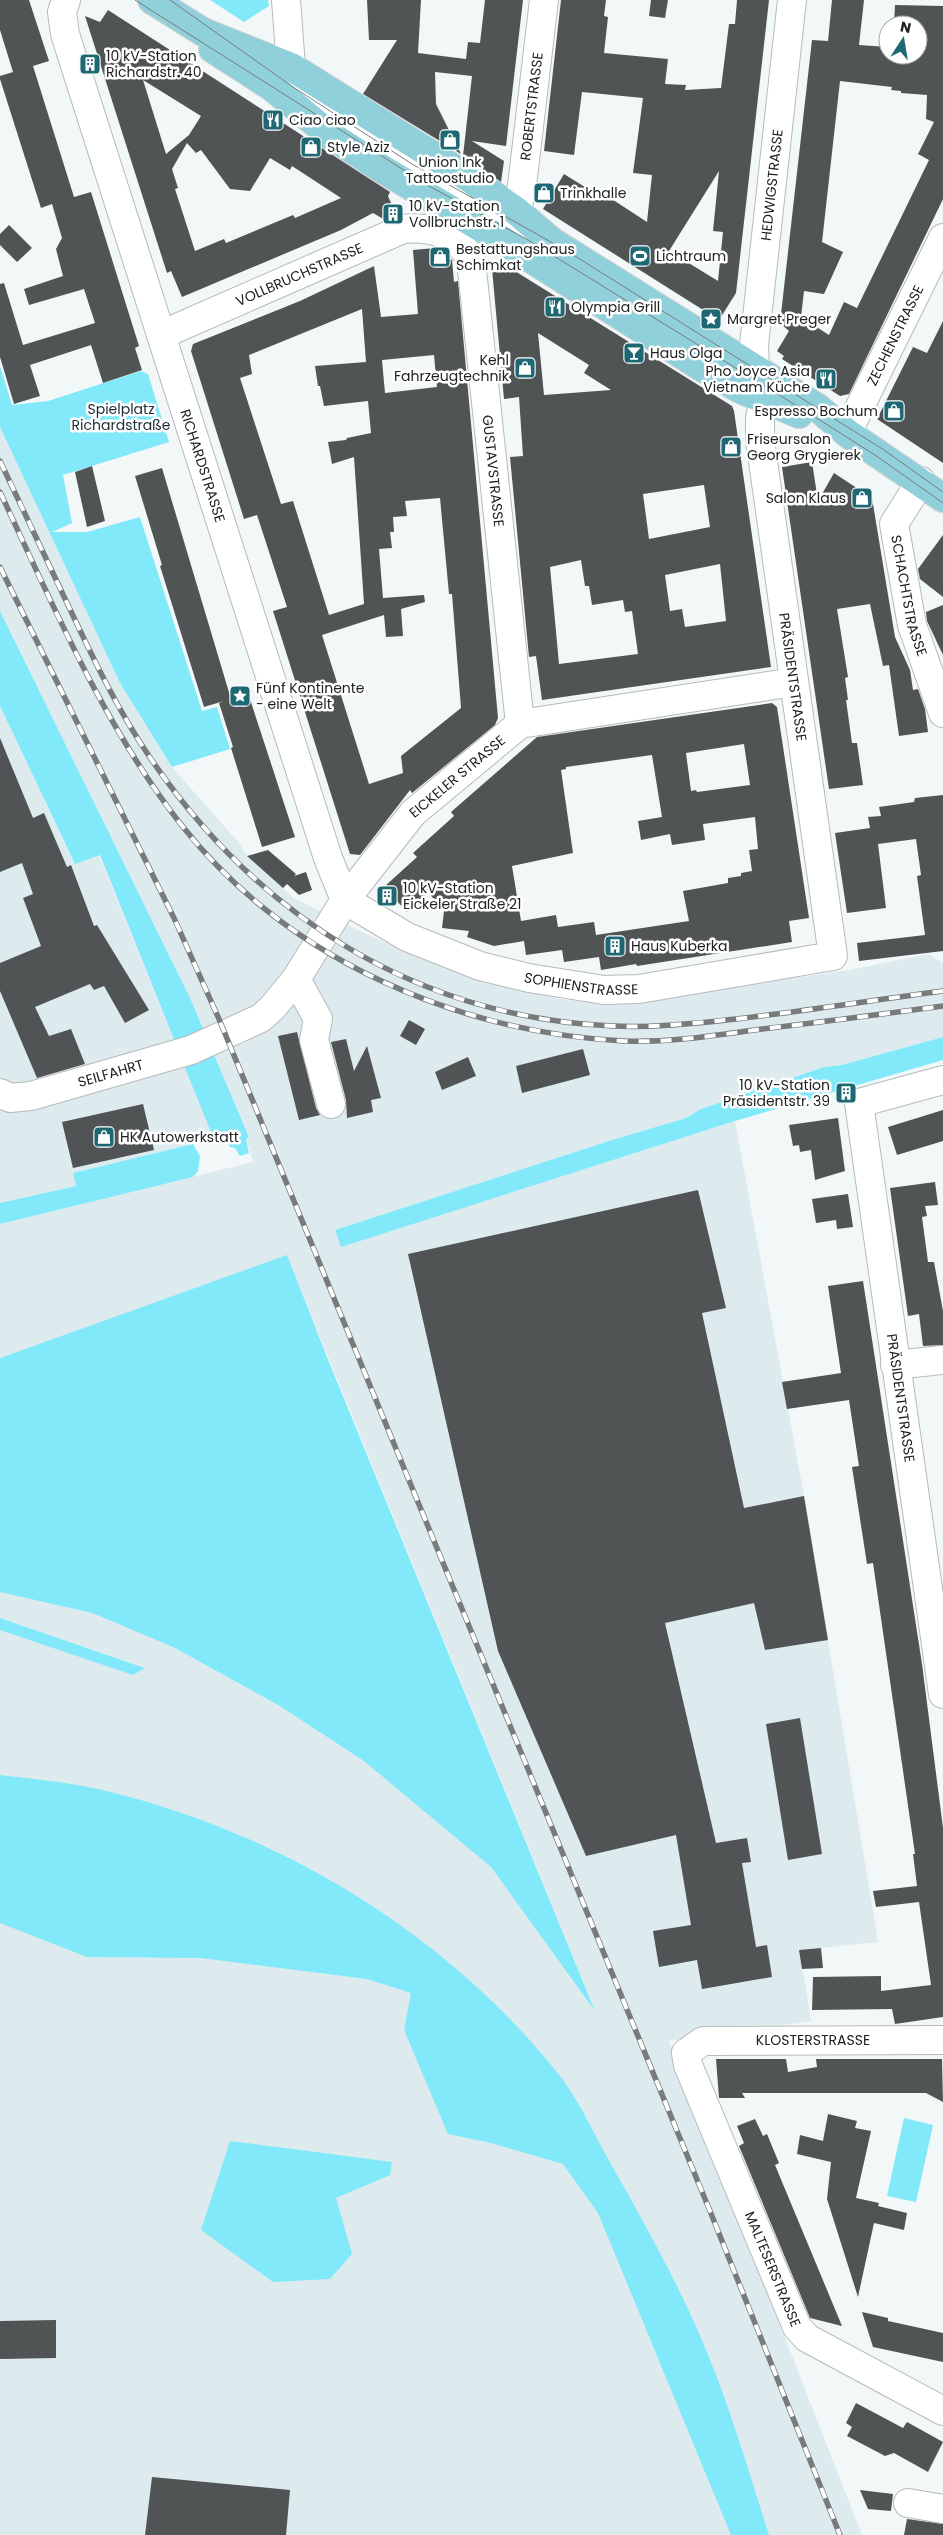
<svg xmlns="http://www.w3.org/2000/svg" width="943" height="2535" viewBox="0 0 943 2535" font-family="Poppins,sans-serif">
  <rect width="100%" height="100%" fill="#f2f7f7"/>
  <!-- built -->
  <path fill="#ddebee" d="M0,427L120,683L172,767L239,843L247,856L294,898L364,933L441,967L511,988L560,999L610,1005L849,970L928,954L943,963V1037L842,1065L824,1067L701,1109L686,1118L612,1140L335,1230L342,1246L735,1121L804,1496L878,1942L800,1950L811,2021L669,2041L862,2535H0V1630L56,1648L144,1667L0,1618V1592L92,1613L173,1647L278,1705L364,1761L491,1867L594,2008L287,1256L0,1358V1224L253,1162L246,1138L249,1136L190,998L0,611Z
    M0,706L74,863L99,855L214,1139L73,1173L76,1186L0,1203Z"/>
  <!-- green -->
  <path fill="#81e9fa" d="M210,0H268L269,6L244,22Z
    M0,366L12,405L48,401L141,371L148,374L169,442L63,475L72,523L52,532H87L140,517L202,711L217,707L230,749L172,767L120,683L0,427Z
    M0,611L190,998L249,1137L246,1139L249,1153L240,1156L235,1148L230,1147L227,1140L215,1142L183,1063L193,1060L197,1064L210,1057L201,1037L177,1047L100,855L75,864L0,706Z
    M943,1037V1060L735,1121L341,1247L335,1230L612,1140L686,1118L701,1109L824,1067L842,1065Z
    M193,1144L200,1156L198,1171L193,1177L0,1224V1203L76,1186L73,1173Z
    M287,1255L329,1362L595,2011L491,1867L364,1761L278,1705L173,1647L92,1613L0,1592V1358Z
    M0,1618L145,1668L133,1675L0,1630Z
    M0,1775C33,1779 66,1782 98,1789C277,1830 450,1934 563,2080C582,2106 596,2138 612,2166C649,2231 690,2305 716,2375C736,2427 752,2482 769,2535H731L598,2213L563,2164L491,2143L448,2134L404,2030L411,1993L367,1979L201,1958L87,1957L0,1923Z
    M904,2118L933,2125L916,2202L887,2196Z
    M230,2141L392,2162L390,2175L336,2198L352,2254L330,2279L273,2282L201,2230Z"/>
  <!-- building -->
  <path fill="#505455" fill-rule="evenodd" d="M0,0H29L49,61L33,66L74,197L91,192L139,346L135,348L142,370L103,383L91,345L30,365L40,396L14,404L0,357V284L4,283L23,345L95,323L84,289L29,305L24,289L63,276L56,249L62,238L52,204L41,208L0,79V76L13,72L0,30Z
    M367,0H421L418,53L466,59L468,42L480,43L485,0H523L506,146L472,141L504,161L501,182L463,156L472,76L435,72L436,104L461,154L363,94L397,40H369Z
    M561,0H606L604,16L608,17L604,53L668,59L665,84L686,85L685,90L721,88L729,24H735L737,0H769L736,293L719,320L543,209L564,174L601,197V192L647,222L652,175L633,173L643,98L582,92L574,155L544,151ZM719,171L713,231L723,232L718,281L669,251Z
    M651,0H668L665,18L649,16Z
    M832,0H864L859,45L888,47V55H918V25H894L895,5L943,6V199L849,394L840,396L782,359L784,356L777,351L789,331L780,323L812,40L828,41ZM840,81L892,87L891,90L901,91V93L927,95L926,119L934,122L918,154L929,160L857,308L844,302L829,335L801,317L804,291L824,294L843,252L822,242Z
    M108,10L390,192L388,196L396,215L385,220L373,213L341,230L182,297L171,271L167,273L85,16L100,22ZM143,80L201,116L189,135L166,154ZM187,143L196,153L201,150L230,189L250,191L270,158L290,170L292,166L341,198L295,218L293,215L226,243L224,239L195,251L175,189L178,188L172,169Z
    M9,225L32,248L17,262L0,245V234Z
    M435,248L452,260L454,282L458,281L498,718L495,725L412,793L410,790L360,855L350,854L273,611L287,607L257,515L244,519L191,351L193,344L300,301L374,266L381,317L418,314L413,250ZM362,309L366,362L315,366L318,386H320L324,406L368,401L371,433L347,438L346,440L328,442L332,464L354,457L364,604L329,615L293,501L281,504L240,378L252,374L249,355ZM434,355L437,387L385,393L382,360ZM440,498L449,594H452L461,708L401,756L403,773L369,784L322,635L384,615L386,637L403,636L401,609L425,602L424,595L383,598L379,549L392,548L390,532H394L393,517L407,516L405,501Z
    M502,263L732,406L734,411L771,667L542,700L536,656L529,657L510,457L523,456L519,397L504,399L492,269ZM538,333L589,365L584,373L611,390L544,395ZM704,485L710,527L649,539L643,494ZM581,560L585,586H589L592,605L623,600L625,612L632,611L638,654L559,664L550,567ZM720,564L726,621L685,627L682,609L670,611L665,575Z
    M943,321V463L877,419L913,347L927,353Z
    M812,462L818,501L834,473L872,498L895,637L910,670L913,690L918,689L925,709L928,732L899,736L889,665L883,666L870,604L837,609L848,677L845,678L848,700H846L852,743H857L863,785L829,789L782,467Z
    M92,466L105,521L87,527L75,472Z
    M162,468L231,699L248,693L295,837L262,847L231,748L233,747L219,703L224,701L204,707L160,566L162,565L135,476Z
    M943,535V597L920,579L918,569Z
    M943,605V655L927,621L926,612Z
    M772,703L777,707L809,918L789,921L792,942L637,966L636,964L601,970L599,957L564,962L562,950L526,955L524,941L494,946L467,937L469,931L442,928L444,911L428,892L407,912L384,887L417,857L413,853L454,816L451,812L537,737ZM744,744L750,785L697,792L696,790L691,791L686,753ZM652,755L662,817L638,821L641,840L670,834L672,845L705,840L703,824L755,817L758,849L749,850L752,871L741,873V876L728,878V883L683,891L689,921L596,935L594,922L558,927L556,915L521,921L512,866L573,853L561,770L566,769V767Z
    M0,738L33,818L44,813L67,867L71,865L94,926L97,925L149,1010L125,1023L104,986L94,990L90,984L35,1007L49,1036L71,1029L85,1064L37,1078L0,991V963L41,946L23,898L33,894L22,863L0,872Z
    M943,795V951L859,961L857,943L925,935L917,876L921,875L916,839L878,844L886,908L847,913L835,833L870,828L868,817L881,816L879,807L914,802L915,798Z
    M268,850L296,874L294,876L306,872L312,890L299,895L287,884L283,888L247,856Z
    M409,1020L425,1029L416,1045L400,1036Z
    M297,1032L316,1108L320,1115L299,1120L278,1036Z
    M346,1039L354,1071L367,1046L381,1098L371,1100L373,1112L347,1118L346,1100L331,1042Z
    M583,1049L590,1075L522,1093L516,1066Z
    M468,1057L476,1076L442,1090L435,1072Z
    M143,1104L154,1150L73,1168L62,1122Z
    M943,1110V1141L897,1155L888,1127Z
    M838,1118L845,1171L815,1180L811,1150L800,1152L799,1145L793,1146L789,1125Z
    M935,1182L938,1205L925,1206L927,1216L922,1217L928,1262H934L943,1311V1345L923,1346L919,1314L908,1316L890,1188Z
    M698,1190L726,1308L702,1313L744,1508L804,1496L828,1640L765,1650L754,1603L665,1623L716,1843L747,1838L751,1862L742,1863L756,1947L767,1945L772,1977L702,1989L697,1960L659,1967L653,1931L691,1925L676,1835L586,1856L498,1651L408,1254Z
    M848,1194L853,1227L837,1229L836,1220L816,1223L812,1199Z
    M863,1281L922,1664L943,1828V2017L895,2024L892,2009L812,2010L813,1977L881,1976V1991L931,1985L919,1902L876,1907L873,1891L917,1886L913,1854H915L873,1563L867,1564L852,1467L859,1466L849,1400L787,1409L782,1382L841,1373L828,1286Z
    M800,1718L822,1854L788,1860L766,1724Z
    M821,1948L823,1968L802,1969L799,1950Z
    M716,2059H786L788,2072L817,2067L816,2059H942L943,2102L926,2093H742L745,2098H719Z
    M828,2114L857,2121L855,2128L871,2131L856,2198L879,2203L878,2206L907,2213L904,2230L874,2223L858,2297L827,2199L831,2162L797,2154L800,2135L823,2141Z
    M755,2119L763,2136L767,2134L779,2163L775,2165L842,2326L810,2318L739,2146L744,2143L737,2126Z
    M862,2312L888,2318V2321L943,2333V2362L873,2347Z
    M56,2320V2358L0,2359V2321Z
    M856,2403L903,2428L907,2422L943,2442L928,2472L894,2453L885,2456L847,2436L852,2427L846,2423Z
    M152,2477L290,2490L286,2535H145Z
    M860,2490L893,2494L891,2511L868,2509Z
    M907,2519L943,2524V2535H904Z"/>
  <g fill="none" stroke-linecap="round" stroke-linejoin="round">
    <!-- minor casing -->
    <g stroke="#b6babb" stroke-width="30">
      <g id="minor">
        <path id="s1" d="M66,0L62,12L65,34L328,858L345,900"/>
        <path d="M286,0L291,67"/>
        <path d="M266,69L412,164L511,218"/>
        <path id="s2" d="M516,211L521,194L544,0"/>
        <path d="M482,219L506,228L559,259"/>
        <path id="s3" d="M161,335L403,229C430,226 458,234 471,260L520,724"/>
        <path id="s4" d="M755,369L754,345L792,0"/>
        <path id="s5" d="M847,433L943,238"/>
        <path id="s6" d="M921,481L894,524L912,625L943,713"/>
        <path id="s7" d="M345,900L407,937L480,966L529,978L604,990L639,989L833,956L760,440V418L764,397L751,381"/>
        <path d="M296,979L318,1019L314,1040L331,1104"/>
        <path id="s8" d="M943,1080L859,1103L943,1694"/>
        <path id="s9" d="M0,1093L10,1098L31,1096L191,1050L261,1018L273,1007L296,979L345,900L413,813L520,724L794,682"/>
        <path d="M895,1365L943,1360"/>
        <path id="s10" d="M943,2040L703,2041L686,2053L688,2065L797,2327L807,2338L943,2411"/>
        <path d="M908,2503L943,2509"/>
      </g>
    </g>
    <!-- major casing -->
    <g stroke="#d2d3d3" stroke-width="30">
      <path id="major" d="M152,0L203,32L291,67L469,178L516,211L551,241L818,408L847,433L943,498
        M213,49L272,87L330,135L384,170L500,239L703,368L740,389L799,414"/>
    </g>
    <!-- minor -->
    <use href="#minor" stroke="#fff" stroke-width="28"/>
    <!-- major -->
    <use href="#major" stroke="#8fd0da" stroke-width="28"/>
    <!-- tram -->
    <path stroke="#787b7b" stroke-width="1" d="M135,0L429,186L528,240L815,417L875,455L943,503
      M170,0L293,87L412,164L567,251L884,450L943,492"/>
    <!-- rail casing -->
    <g stroke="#787b7b" stroke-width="5.5">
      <path id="rail" d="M0,461C23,509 45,557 68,605C92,656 117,709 149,756C257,916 418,1018 614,1026C655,1028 696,1023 736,1019C805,1011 874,1000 943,991
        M0,492C54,607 104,727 183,827C289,960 457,1032 623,1041C670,1043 717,1035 762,1029C823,1022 883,1014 943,1006
        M0,567L174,918L219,1019L710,2211L840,2535"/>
    </g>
    <!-- rail -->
    <use href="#rail" stroke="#fff" stroke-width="4" stroke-dasharray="11" stroke-linecap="butt"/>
  </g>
  <!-- icons -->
  <defs>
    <g id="building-square" transform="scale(1.125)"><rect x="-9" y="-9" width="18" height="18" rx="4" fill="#1e6873" stroke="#fff"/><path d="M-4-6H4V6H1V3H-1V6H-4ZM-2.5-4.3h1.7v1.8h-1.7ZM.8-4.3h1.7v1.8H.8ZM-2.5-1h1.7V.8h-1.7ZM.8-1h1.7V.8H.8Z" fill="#fff"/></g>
    <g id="restaurant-square" transform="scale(1.125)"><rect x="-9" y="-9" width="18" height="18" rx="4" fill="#1e6873" stroke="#fff"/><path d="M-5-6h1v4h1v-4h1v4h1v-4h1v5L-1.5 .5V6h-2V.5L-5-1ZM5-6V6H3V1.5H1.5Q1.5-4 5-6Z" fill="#fff"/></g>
    <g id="shop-square" transform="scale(1.125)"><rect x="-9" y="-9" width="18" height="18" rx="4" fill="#1e6873" stroke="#fff"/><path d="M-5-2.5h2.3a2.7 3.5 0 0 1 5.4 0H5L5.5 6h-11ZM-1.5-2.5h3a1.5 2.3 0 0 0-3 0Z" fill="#fff"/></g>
    <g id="stadium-square" transform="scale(1.125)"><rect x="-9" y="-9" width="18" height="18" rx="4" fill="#1e6873" stroke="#fff"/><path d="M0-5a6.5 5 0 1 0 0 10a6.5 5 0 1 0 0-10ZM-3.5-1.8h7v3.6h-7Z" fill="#fff"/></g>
    <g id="sight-square" transform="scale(1.125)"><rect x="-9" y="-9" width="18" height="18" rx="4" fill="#1e6873" stroke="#fff"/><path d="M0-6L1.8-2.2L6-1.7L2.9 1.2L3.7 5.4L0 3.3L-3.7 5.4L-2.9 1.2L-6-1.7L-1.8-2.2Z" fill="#fff"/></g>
    <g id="bar-square" transform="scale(1.125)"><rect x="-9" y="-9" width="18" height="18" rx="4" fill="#1e6873" stroke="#fff"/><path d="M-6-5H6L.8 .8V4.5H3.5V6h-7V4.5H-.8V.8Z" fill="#fff"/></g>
  </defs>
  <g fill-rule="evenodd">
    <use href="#building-square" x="90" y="64"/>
    <use href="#restaurant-square" x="273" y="120"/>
    <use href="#shop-square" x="450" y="140"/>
    <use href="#shop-square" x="311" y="147"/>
    <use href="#shop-square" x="544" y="193"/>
    <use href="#building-square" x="393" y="214"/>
    <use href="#stadium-square" x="640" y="256"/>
    <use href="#shop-square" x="440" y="257"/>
    <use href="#restaurant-square" x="555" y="307"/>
    <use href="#sight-square" x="711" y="319"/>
    <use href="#bar-square" x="634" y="353"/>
    <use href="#shop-square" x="525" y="368"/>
    <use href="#restaurant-square" x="826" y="379"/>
    <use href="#shop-square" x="894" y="411"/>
    <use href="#shop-square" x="731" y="447"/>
    <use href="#shop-square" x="862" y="498"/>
    <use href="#sight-square" x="240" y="696"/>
    <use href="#building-square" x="387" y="896"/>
    <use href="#building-square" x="615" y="946"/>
    <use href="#building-square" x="846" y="1093"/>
    <use href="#shop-square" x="104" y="1137"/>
  </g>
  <g text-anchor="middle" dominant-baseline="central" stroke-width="5" stroke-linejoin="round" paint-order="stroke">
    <!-- poi labels -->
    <g font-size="14" fill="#202222" stroke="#fff" text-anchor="start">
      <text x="106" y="56">10 kV-Station<tspan x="106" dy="16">Richardstr. 40</tspan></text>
      <text x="289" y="120">Ciao ciao</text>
      <text x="327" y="147">Style Aziz</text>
      <text x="450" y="162" text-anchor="middle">Union Ink<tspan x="450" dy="16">Tattoostudio</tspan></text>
      <text x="560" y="193">Trinkhalle</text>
      <text x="409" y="206">10 kV-Station<tspan x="409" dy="16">Vollbruchstr. 1</tspan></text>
      <text x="456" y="249">Bestattungshaus<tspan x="456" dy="16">Schimkat</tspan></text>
      <text x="656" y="256">Lichtraum</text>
      <text x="571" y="307">Olympia Grill</text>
      <text x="727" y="319">Margret Preger</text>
      <text x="650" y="353">Haus Olga</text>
      <text x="509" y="360" text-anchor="end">Kehl<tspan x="509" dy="16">Fahrzeugtechnik</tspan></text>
      <text x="810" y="371" text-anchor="end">Pho Joyce Asia<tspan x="810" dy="16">Vietnam Küche</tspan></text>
      <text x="878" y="411" text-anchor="end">Espresso Bochum</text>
      <text x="747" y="439">Friseursalon<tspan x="747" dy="16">Georg Grygierek</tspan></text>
      <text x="846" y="498" text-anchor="end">Salon Klaus</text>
      <text x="256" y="688">Fünf Kontinente<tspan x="256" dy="16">- eine Welt</tspan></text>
      <text x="403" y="888">10 kV-Station<tspan x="403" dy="16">Eickeler Straße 21</tspan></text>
      <text x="631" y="946">Haus Kuberka</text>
      <text x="830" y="1085" text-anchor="end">10 kV-Station<tspan x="830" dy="16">Präsidentstr. 39</tspan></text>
      <text x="120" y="1137">HK Autowerkstatt</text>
    </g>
    <!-- street labels -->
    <g font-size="14" fill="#202222" stroke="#fff">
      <text stroke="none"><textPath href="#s2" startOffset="106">ROBERTSTRASSE</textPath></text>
      <text stroke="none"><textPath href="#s4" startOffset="185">HEDWIGSTRASSE</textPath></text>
      <text stroke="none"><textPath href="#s3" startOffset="151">VOLLBRUCHSTRASSE</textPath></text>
      <text stroke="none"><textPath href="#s5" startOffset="109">ZECHENSTRASSE</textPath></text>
      <text stroke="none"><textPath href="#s1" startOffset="488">RICHARDSTRASSE</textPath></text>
      <text stroke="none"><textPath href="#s3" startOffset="556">GUSTAVSTRASSE</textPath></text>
      <text stroke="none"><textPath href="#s6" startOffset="124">SCHACHTSTRASSE</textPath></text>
      <text transform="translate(793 677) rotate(82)">PRÄSIDENTSTRASSE</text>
      <text stroke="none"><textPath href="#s9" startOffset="589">EICKELER STRASSE</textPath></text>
      <text stroke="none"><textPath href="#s7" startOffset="254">SOPHIENSTRASSE</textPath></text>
      <text stroke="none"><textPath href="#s9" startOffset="115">SEILFAHRT</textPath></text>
      <text stroke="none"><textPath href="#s8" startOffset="385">PRÄSIDENTSTRASSE</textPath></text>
      <text x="813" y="2040">KLOSTERSTRASSE</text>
      <text stroke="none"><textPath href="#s10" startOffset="494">MALTESERSTRASSE</textPath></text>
    </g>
    <!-- park labels -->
    <g font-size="14" fill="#192e31" stroke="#fff">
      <text x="121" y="409">Spielplatz<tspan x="121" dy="16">Richardstraße</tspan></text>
    </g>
  </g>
  <!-- north arrow -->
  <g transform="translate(903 40) rotate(12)"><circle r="24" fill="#ffffff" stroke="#a6a7a7"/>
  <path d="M0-4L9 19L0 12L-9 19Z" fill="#1e6873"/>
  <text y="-8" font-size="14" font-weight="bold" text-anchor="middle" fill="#202222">N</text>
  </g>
</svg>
